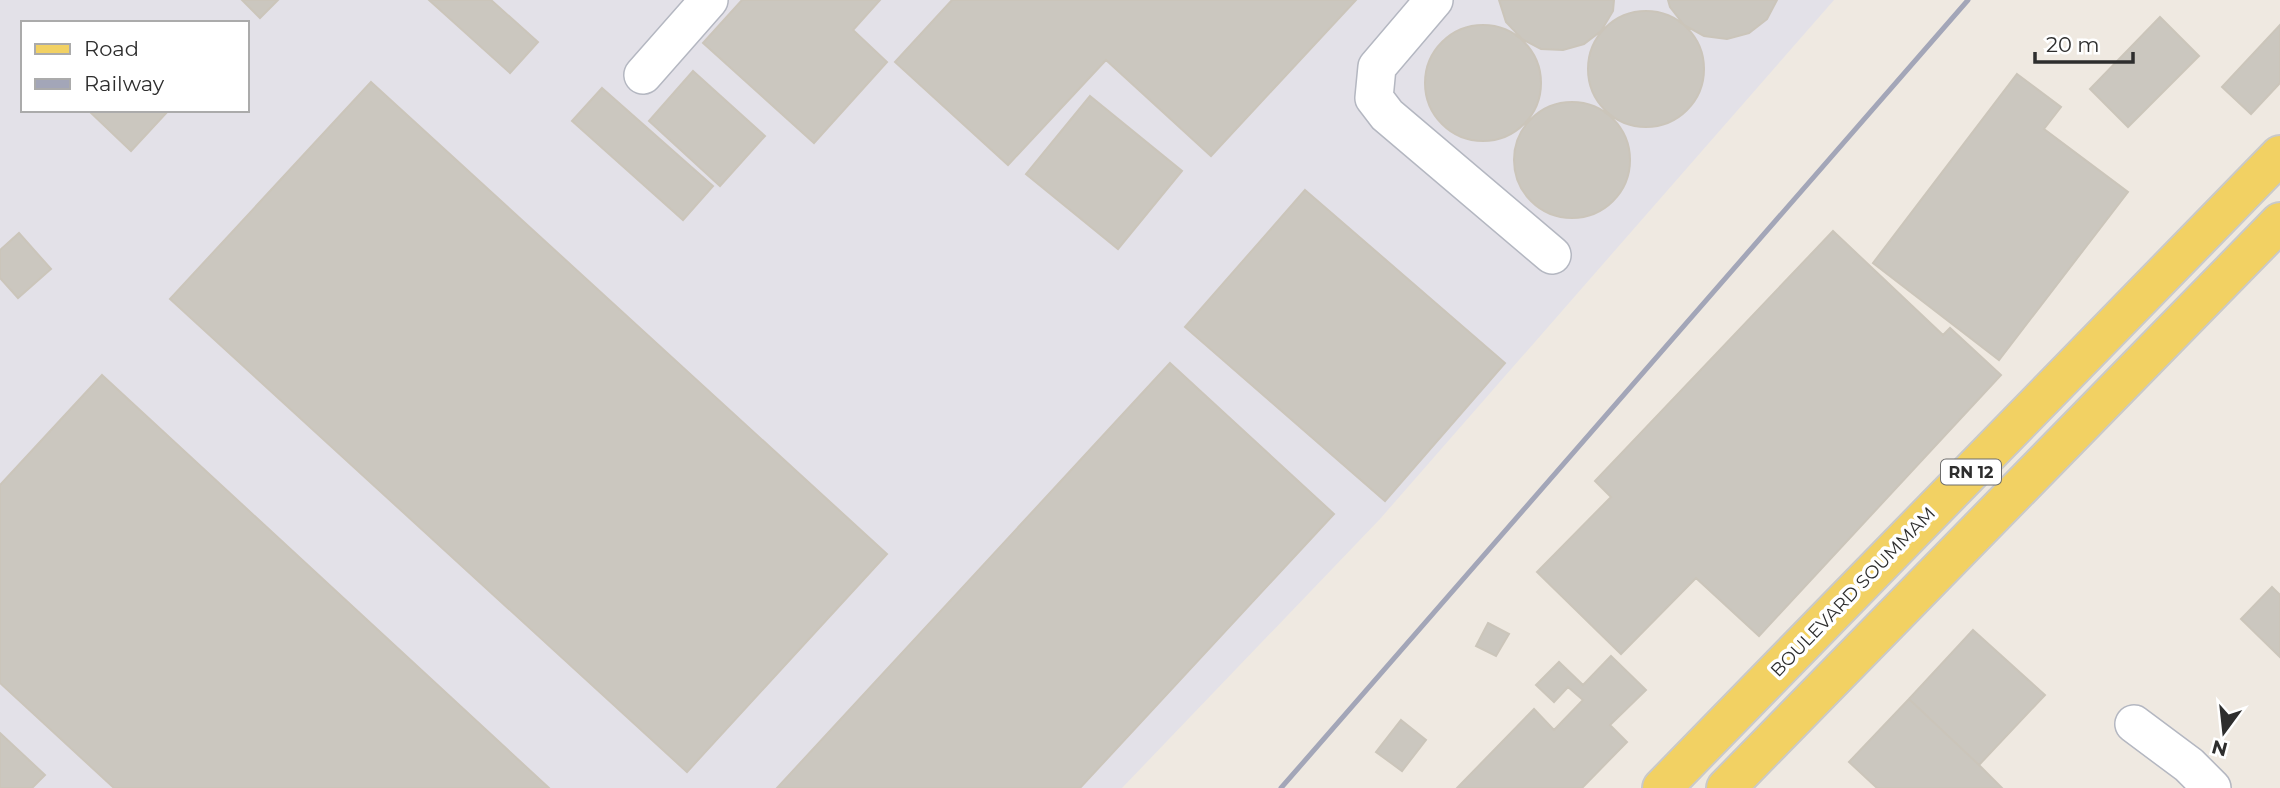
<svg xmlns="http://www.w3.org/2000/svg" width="2280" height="788" viewBox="0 0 2280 788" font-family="Montserrat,sans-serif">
  <rect width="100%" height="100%" fill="#efe9e1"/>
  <!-- industrial -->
  <path fill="#e3e1e8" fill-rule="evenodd" d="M0,0H1834L1380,519L1122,788H0ZM23,23H247V110H23Z"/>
  <!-- building -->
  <path fill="#cbc7bf" stroke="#cbc5ba" stroke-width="2" d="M242,0H278L260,18Z
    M429,0H491L538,42L510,73Z
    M742,0H880L853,30L887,62L814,143L703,43Z
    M952,0H1356L1211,156L1106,60L1008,165L895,62Z
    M1499,0H1614L1613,11L1601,31L1584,44L1563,50L1541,49L1522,39L1506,22Z
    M1668,0H1777L1767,19L1749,33L1727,39L1704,36L1684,25L1670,7Z
    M1588 69a58 58 0 1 1 116 0a58 58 0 1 1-116 0Z
    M2160,17L2199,56L2128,127L2090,89Z
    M2280,25V83L2251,114L2222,87Z
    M1425 83a58 58 0 1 1 116 0a58 58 0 1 1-116 0Z
    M693,71L765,136L720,186L649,121Z
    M2017,74L2061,107L2044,129L2128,192L1999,360L1873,263Z
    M371,82L887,554L687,772L170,299Z
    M602,88L713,186L683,220L572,121Z
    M1090,96L1182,171L1118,249L1026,174Z
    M1514 160a58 58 0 1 1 116 0a58 58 0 1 1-116 0Z
    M88,110H169L131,151Z
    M1305,190L1505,363L1385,501L1185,327Z
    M1833,231L1943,335L1950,328L2001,375L1759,636L1696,578L1621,654L1537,572L1611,497L1595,481Z
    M19,233L51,269L18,298L0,278V250Z
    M1170,363L1334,514L1080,788H777Z
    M102,375L549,788H114L0,683V485Z
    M2272,587L2280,595V657L2241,619Z
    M1488,623L1509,634L1496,656L1476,646Z
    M1973,630L2045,695L1979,765L1909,699Z
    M1611,656L1646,690L1610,725L1627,742L1582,788H1457L1534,709L1554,730L1583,700L1568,687L1554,702L1536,685L1559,662L1583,685Z
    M1909,699L1979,765L2002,788H1877L1849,762Z
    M1401,720L1426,740L1402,771L1376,752Z
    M0,733L45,775L32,788H0Z"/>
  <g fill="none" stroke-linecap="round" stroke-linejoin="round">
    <!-- minor casing -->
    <g stroke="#b4b7c1" stroke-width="40">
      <path id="minor" d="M1434,0L1377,67L1374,98L1387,115L1552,255
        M643,75L709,0
        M2134,724L2189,765L2212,788"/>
    </g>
    <!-- major casing -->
    <g stroke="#c9c9c9" stroke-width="42">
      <path id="major" d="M1662,788L2280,155
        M1726,788L2280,222"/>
    </g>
    <!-- minor -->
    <use href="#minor" stroke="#fff" stroke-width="37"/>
    <!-- major -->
    <use href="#major" stroke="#f2d163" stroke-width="38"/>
    <!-- rail -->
    <path stroke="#a3a6b8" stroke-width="5" d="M1281,788L1968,0"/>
  </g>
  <g text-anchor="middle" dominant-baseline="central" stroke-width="7" stroke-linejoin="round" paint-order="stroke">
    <!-- shield labels -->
    <rect fill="#fff" stroke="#6d6d6d" stroke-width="2" x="1941" y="459.5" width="60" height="25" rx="5"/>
    <g font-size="16" font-weight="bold" fill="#2e2e2e">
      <text x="1971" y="472">RN 12</text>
    </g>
    <!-- street labels -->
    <g font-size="18" fill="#2e2e2e" stroke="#fff">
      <text transform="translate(1853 592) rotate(-46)">BOULEVARD SOUMMAM</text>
    </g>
  </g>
  <!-- legend -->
  <rect x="21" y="21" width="228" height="91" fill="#ffffff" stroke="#ababab" stroke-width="2"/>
  <rect x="35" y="44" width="35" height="10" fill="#f2d163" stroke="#ababab" stroke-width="2"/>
  <text x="84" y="56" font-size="21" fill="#2e2e2e">Road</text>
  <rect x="35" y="79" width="35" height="10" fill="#a3a6b8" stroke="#ababab" stroke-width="2"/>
  <text x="84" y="91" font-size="21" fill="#2e2e2e">Railway</text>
  <!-- north arrow -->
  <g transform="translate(2224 732) rotate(195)" stroke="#ffffff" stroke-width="5" paint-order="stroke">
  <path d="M0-5L12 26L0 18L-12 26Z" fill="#2e2e2e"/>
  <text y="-10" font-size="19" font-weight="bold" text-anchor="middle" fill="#2e2e2e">N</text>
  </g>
  <!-- scale -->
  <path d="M2035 52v10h98v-10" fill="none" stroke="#2e2e2e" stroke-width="3.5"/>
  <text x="2046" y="52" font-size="21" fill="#2e2e2e" stroke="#ffffff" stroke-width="5" paint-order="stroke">20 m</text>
</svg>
